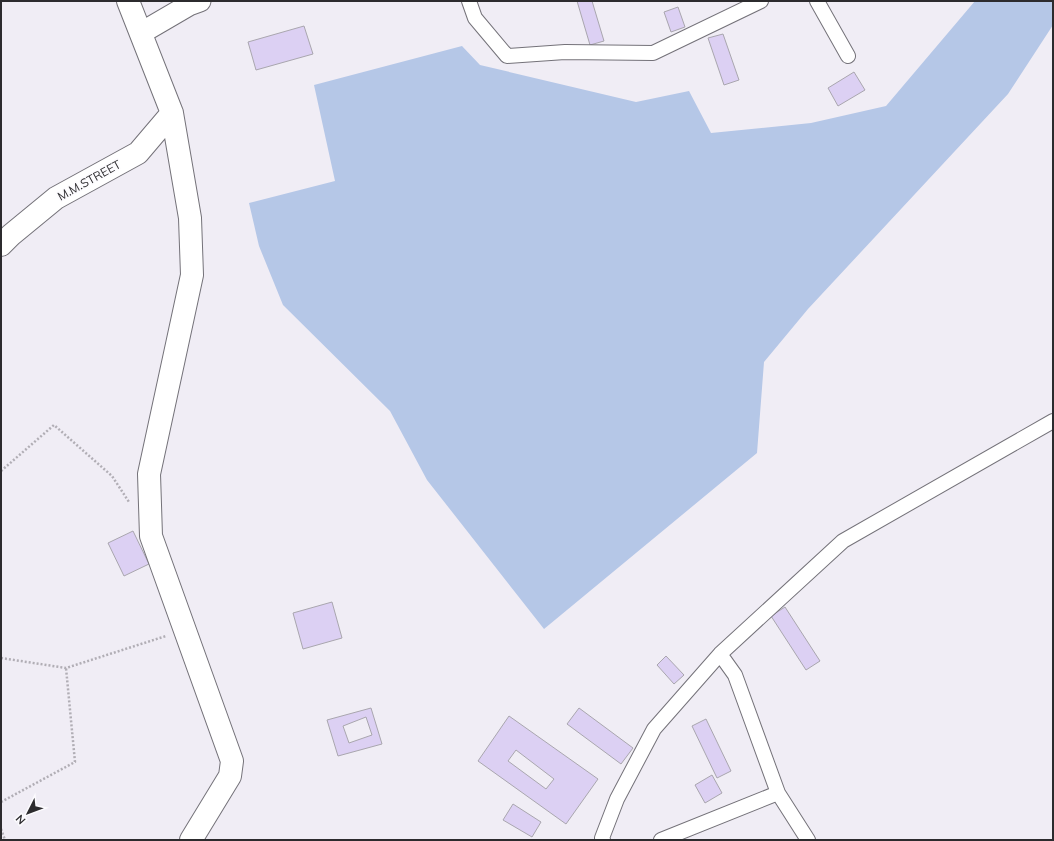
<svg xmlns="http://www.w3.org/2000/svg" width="1054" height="841" viewBox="0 0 1054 841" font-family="Mulish,sans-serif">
  <rect width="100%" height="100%" fill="#f0edf5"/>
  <!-- water -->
  <path fill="#b5c7e7" d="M975,1H1053V25L1008,94L808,309L764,362L757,453L544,629L427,480L390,411L283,305L259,246L249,203L335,181L314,85L462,46L480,65L636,102L689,91L711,133L811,123L886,106Z"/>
  <!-- building -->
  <path fill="#dcd0f3" stroke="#a9a6ae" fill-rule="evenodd" d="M577,1H592L604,41L590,45Z
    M678,7L685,27L671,32L664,12Z
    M304,26L313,54L256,70L248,42Z
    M723,34L739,80L724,85L708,38Z
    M854,72L865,90L838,106L828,88Z
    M133,531L149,564L124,576L108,543Z
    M332,602L342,638L303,649L293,613Z
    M785,607L820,661L806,670L771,616Z
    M666,656L684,675L674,684L657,665Z
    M371,708L382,744L338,756L327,720ZM366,717L372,735L349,743L343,726Z
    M579,708L633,748L621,764L567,724Z
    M509,716L598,779L566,824L478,761ZM516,750L554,779L546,789L508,761Z
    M706,719L731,771L717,778L692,726Z
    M712,775L722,793L705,803L695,785Z
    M513,804L541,822L532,837L503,820Z"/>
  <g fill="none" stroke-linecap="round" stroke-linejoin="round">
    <!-- street casing -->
    <g stroke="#747279" stroke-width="16">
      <path id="street" d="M469,1L475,18L507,56L565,52L653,53L761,1
        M817,1L848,56
        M720,654L735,675L778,793L808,840
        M603,840L602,838L617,799L654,729L720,654L843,541L1053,421
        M661,840L778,793"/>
    </g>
    <!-- secondary casing -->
    <g stroke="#747279" stroke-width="23">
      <path id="secondary" d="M141,33L189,5L200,1"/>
    </g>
    <!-- primary casing -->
    <g stroke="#747279" stroke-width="24">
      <path id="primary" d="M128,1L172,113L190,218L192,275L149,474L151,536L232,761L230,776L191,840
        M1,245L11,235L56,198L138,153L172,113"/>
    </g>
    <!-- path -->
    <path stroke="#b1aeb5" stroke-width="2.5" stroke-dasharray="2 2" stroke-linecap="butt" d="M1,471L54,425L112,476L129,502
      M1,658L66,668L166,636
      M1,802L75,762L66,668
      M1,829L5,840"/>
    <!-- street -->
    <use href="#street" stroke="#fff" stroke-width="14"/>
    <!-- secondary -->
    <use href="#secondary" stroke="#fff" stroke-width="21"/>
    <!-- primary -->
    <use href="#primary" stroke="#fff" stroke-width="22"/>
  </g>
  <g text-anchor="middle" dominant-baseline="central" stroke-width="3" stroke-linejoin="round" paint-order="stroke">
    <!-- street labels -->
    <g font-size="12" fill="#2c2b2e" stroke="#fcfbfe">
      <text transform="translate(89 180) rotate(-29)">M.M.STREET</text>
    </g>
  </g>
  <!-- border -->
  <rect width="1054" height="841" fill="none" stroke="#2c2b2e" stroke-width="4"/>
  <!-- north arrow -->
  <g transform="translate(28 813) rotate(228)" stroke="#fcfbfe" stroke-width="3" paint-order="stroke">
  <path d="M0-3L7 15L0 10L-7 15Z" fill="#2c2b2e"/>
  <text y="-6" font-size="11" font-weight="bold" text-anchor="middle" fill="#2c2b2e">N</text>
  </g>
</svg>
